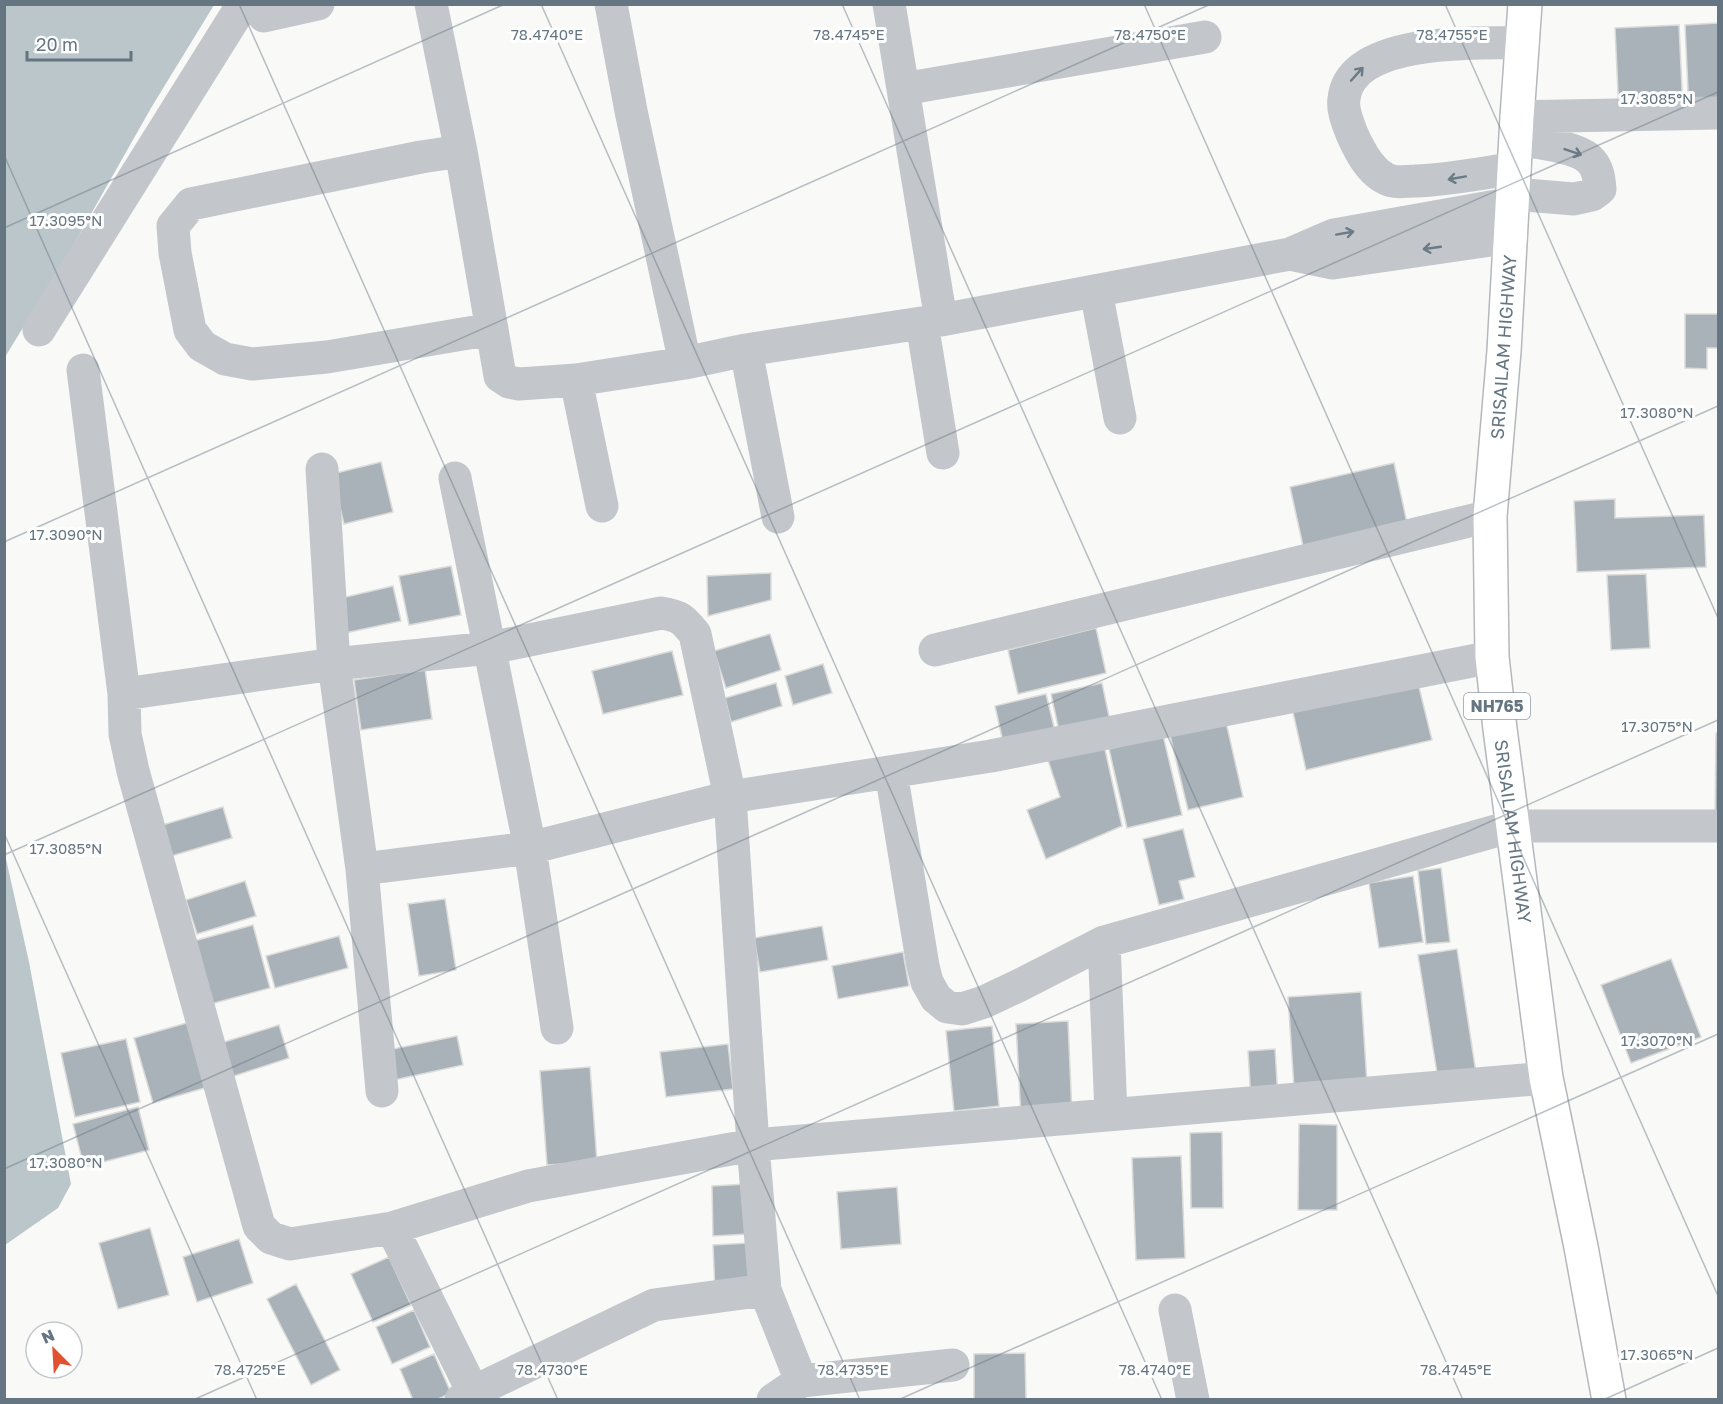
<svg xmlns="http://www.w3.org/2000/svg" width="1723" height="1404" viewBox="0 0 1723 1404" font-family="'Golos Text',sans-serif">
  <rect width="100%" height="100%" fill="#f9f9f7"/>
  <!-- water -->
  <path fill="#bac6ca" d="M5,5H214L151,108L74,244L5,357Z
    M4,850L29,962L71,1184L58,1208L5,1245Z"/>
  <!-- building -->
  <path fill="#a9b2b8" stroke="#dbdbd9" stroke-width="1.5" d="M1718,23V110L1689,112L1685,25Z
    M1679,25L1683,110L1619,114L1615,28Z
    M1685,314H1718V348H1707V369L1685,368Z
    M381,462L393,512L344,524L332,474Z
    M1394,463L1409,532L1305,555L1290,487Z
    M1615,499V518L1704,515L1706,567L1577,572L1574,501Z
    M451,566L461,615L409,625L399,576Z
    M771,573V600L708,616L707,576Z
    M1646,574L1650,648L1611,650L1607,575Z
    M393,586L401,621L345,633L337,599Z
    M1096,628L1106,673L1018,694L1008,650Z
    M770,634L781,670L726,688L714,651Z
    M672,651L683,695L603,714L592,671Z
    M823,664L832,693L793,705L785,676Z
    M425,669L432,719L361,730L354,680Z
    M1417,679L1432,740L1306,770L1292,708Z
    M776,683L782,706L731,722L725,698Z
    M1102,683L1110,721L1059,731L1051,694Z
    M1046,694L1055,731L1003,742L995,706Z
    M1226,722L1243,797L1188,810L1170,735Z
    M1716,733H1718V820H1715Z
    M1163,735L1182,815L1127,828L1109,749Z
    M1104,745L1122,826L1046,859L1027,810L1060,797L1048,760Z
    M223,807L232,838L168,857L159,826Z
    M1183,829L1195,877L1179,881L1184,899L1159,905L1143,839Z
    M1441,868L1450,942L1426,944L1418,871Z
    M1413,876L1423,942L1379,948L1369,883Z
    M245,881L256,916L197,934L186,900Z
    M445,899L456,970L419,976L408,904Z
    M253,925L270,988L207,1005L190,942Z
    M822,926L828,960L760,972L754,938Z
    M339,936L348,968L275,988L266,956Z
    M1457,949L1476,1073L1438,1079L1418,955Z
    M903,952L909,986L838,999L832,966Z
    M1671,959L1701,1037L1631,1063L1601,985Z
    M1361,992L1367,1083L1294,1088L1288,997Z
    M1068,1021L1072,1115L1021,1118L1016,1024Z
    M190,1022L208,1087L153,1103L134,1038Z
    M279,1025L289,1058L231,1077L221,1043Z
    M992,1026L999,1106L954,1111L946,1031Z
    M457,1036L463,1065L394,1080L388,1050Z
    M126,1039L140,1102L75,1117L61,1053Z
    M728,1044L733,1089L666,1097L660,1052Z
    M1275,1049L1278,1099L1251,1101L1248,1051Z
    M590,1067L597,1162L547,1165L540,1071Z
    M138,1107L149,1150L84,1167L73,1124Z
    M1299,1124L1337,1125V1210H1298Z
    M1222,1132L1223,1208H1191L1190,1133Z
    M1181,1156L1185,1258L1136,1260L1132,1158Z
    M747,1184L749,1234L713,1236L712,1186Z
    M897,1187L901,1244L841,1249L837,1192Z
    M150,1228L169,1295L118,1309L99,1243Z
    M239,1239L253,1283L197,1302L183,1257Z
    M748,1243L750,1289L715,1291L713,1245Z
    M389,1257L411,1305L373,1322L351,1274Z
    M296,1284L340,1370L311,1385L267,1299Z
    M414,1310L430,1347L392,1364L376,1327Z
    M1025,1353L1026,1400H974V1354Z
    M434,1354L451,1393L436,1400H413L400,1369Z"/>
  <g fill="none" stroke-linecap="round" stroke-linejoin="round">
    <!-- highway casing -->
    <g stroke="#b4b8bc" stroke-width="36">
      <g id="highway">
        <path id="s1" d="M1525,4L1517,117L1504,351L1490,516L1492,657L1500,729L1546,1078L1581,1247L1609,1400"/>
      </g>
    </g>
    <!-- minor -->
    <path stroke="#c3c7cb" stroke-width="33" d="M431,4L461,151
      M611,4L631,111L685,363
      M889,4L941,320
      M264,16L318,4
      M903,89L1205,37
      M1517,117L1718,113
      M1515,168C1482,173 1449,180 1415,181C1408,181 1399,183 1392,181C1372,176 1360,152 1352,134C1348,123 1342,110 1344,99C1350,38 1478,42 1523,43
      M1514,194L1574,199L1592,195L1600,189C1599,178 1598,167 1589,159C1576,147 1533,141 1516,140
      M1290,254L1333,263L1511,237
      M1096,291L1120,418
      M922,323L943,453
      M492,329L327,357L252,364L225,359L202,346L190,330L175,253L173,226L191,204L421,157L461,151L500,376L509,382L519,384L576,380L685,363L746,350L941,320L1290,254L1334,235L1513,203
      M39,330L243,4
      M746,350L778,517
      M83,370L124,694L125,734L133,771L259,1226L271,1238L290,1244L392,1228L528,1186L753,1145L1546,1078
      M576,380L602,506
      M322,469L334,664L362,869L530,848L730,797L991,756L1492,657
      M455,478L530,848L557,1028
      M935,650L1490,516
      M124,694L334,664L490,648L661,613C680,616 683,619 695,634L730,797L753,1145L765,1290L801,1381
      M891,772L923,966L927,982L936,998L947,1007L962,1009L984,1002L1018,986L1104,942L1513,826H1718
      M362,869L382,1091
      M1104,942L1111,1114
      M392,1228L473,1392L478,1400
      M1175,1310L1193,1400
      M461,1400L473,1392L654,1305L765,1290
      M773,1400L801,1381L953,1365"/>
    <!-- highway -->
    <use href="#highway" stroke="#fff" stroke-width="33"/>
  </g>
  <!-- one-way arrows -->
  <defs><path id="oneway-shaft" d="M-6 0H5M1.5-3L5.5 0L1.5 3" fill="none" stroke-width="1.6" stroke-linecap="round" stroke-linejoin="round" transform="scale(1.5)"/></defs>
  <g stroke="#6a7a86">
    <use href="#oneway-shaft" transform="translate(1357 74) rotate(-48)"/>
    <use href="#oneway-shaft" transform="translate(1573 152) rotate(19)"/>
    <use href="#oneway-shaft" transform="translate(1457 178) rotate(170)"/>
    <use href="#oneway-shaft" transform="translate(1345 233) rotate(-10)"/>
    <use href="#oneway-shaft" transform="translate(1432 248) rotate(172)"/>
  </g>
  <!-- ticks -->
  <path fill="none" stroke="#657682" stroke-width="1.5" stroke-opacity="0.45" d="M239,4L860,1400M541,4L1162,1400M842,4L1463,1400M1144,4L1718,1296M1445,4L1718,618M4,155L558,1400M4,228L505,4M4,542L1211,4M4,833L257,1400M4,855L1718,92M4,1169L1718,406M193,1400L1718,720M898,1400L1718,1034M1603,1400L1718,1348"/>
  <g text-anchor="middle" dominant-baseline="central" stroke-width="6" stroke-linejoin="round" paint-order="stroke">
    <!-- shield labels -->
    <rect fill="#fff" stroke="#939fa8" stroke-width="1.5" x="1464" y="693" width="66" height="26" rx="4.5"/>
    <g font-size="16" font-weight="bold" fill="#657682">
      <text x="1497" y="706">NH765</text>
    </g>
    <!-- street labels -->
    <g font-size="18" fill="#657682" stroke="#fff">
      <text transform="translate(1503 347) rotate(-86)">SRISAILAM HIGHWAY</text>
      <text stroke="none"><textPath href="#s1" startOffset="830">SRISAILAM HIGHWAY</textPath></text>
    </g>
  </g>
  <g font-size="15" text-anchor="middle" fill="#657682" stroke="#fff" stroke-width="6" stroke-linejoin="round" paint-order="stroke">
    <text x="547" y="40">78.4740°E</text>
    <text x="849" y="40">78.4745°E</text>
    <text x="1150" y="40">78.4750°E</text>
    <text x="1452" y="40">78.4755°E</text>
    <text x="1657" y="104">17.3085°N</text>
    <text x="66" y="226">17.3095°N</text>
    <text x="1657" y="418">17.3080°N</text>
    <text x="66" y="540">17.3090°N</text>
    <text x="1657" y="732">17.3075°N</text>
    <text x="66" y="854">17.3085°N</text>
    <text x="1657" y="1046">17.3070°N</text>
    <text x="66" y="1168">17.3080°N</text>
    <text x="1657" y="1360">17.3065°N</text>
    <text x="250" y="1375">78.4725°E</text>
    <text x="552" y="1375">78.4730°E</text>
    <text x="853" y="1375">78.4735°E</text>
    <text x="1155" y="1375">78.4740°E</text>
    <text x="1456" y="1375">78.4745°E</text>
  </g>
  <!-- border -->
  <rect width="1723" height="1404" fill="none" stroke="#657682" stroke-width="12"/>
  <!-- north arrow -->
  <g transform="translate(54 1350) rotate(336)"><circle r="28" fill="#ffffff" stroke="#c1c8cd" stroke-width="1.5"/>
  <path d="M0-4.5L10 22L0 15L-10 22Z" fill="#e1512f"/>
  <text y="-9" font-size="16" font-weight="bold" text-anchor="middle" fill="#657682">N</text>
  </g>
  <!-- scale -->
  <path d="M27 51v9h104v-9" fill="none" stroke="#657682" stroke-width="3"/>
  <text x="36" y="51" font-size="18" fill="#657682" stroke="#ffffff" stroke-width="4.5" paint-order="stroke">20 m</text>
</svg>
